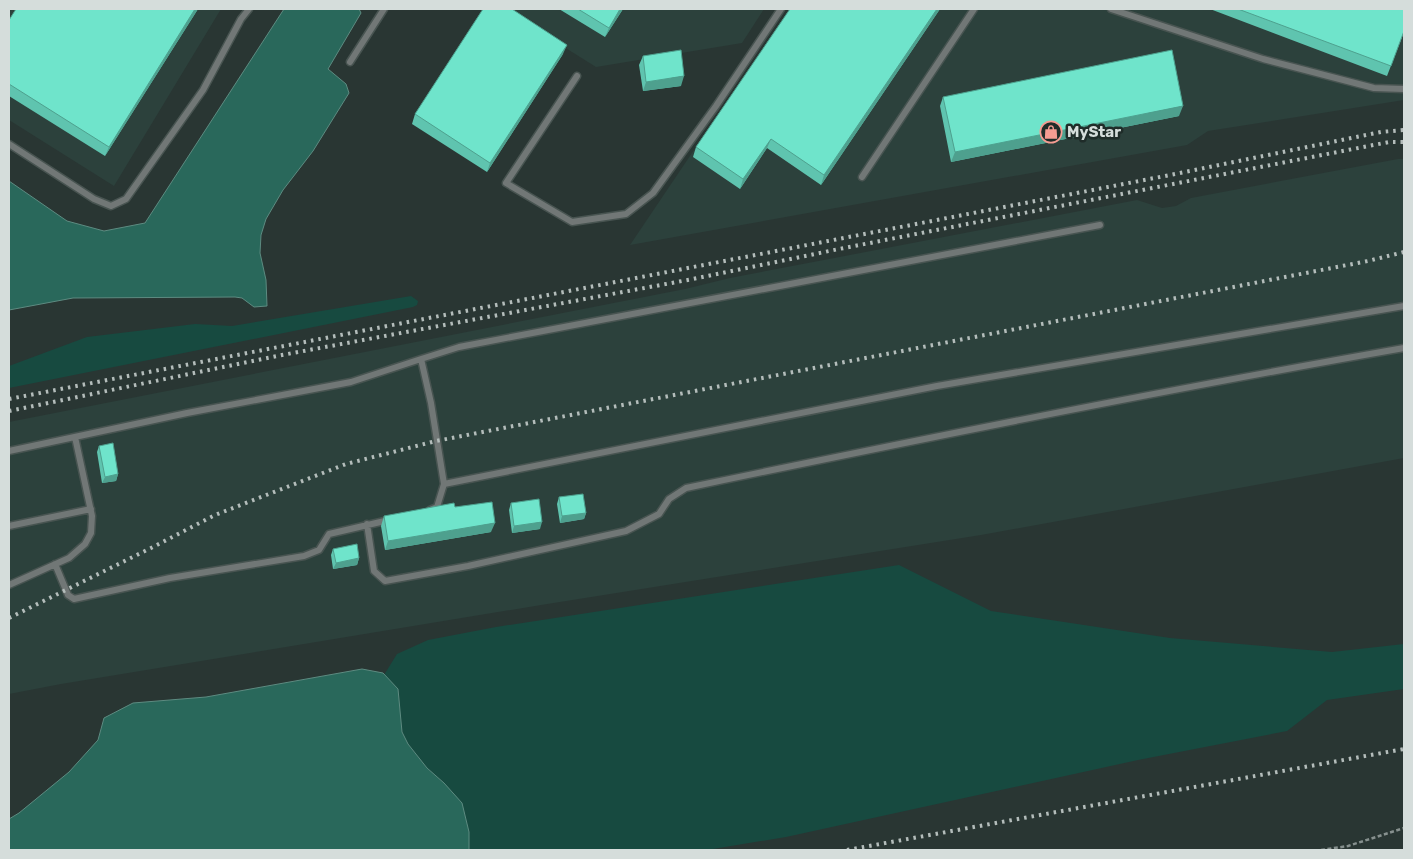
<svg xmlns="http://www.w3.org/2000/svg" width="1413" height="859" viewBox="0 0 1413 859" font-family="Rubik,sans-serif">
  <rect width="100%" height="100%" fill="#293633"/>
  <!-- built -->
  <path fill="#2c413c" d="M9,9H221L114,186L9,120Z
    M503,9H764L742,43L596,67Z
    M789,9H1404V100L1208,131L1187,145L630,245Z
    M1398,159H1404V458L981,535L541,605L61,684L9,694V422L685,289L730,278L1137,200L1162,208L1176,206L1191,198Z"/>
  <!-- green -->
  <path fill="#174a40" d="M411,296L418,301L417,305L413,307L9,388V366L87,337L195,324L232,326Z
    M899,565L991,611L1170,638L1332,652L1404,644V689L1327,700L1287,731L1138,760L786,837L707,850H469V832L444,783L427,768L408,744L402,732L398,689L384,675L397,654L428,640L496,627Z"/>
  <!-- water -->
  <path fill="#29685b" stroke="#5d8b81" d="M284,9H359L361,13L328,69L346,84L349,93L313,151L283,190L266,219L261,235L260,253L266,280L267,306L254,307L242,298L235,297L73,298L9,310V181L67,221L104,231L145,223Z
    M362,669L383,673L398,689L402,732L408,744L427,768L444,783L462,803L469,832V850H9V819L19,813L69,772L98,740L104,718L133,703L206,697Z"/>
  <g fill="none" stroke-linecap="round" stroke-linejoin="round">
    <!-- service casing -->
    <g stroke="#485451" stroke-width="9">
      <path id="service" d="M1111,9L1263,59L1374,88L1404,89
        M350,62L384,9
        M577,76L506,183L572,222L626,214L653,193L716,106L781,9
        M9,144L94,199L111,206L126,199L203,90L241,19L249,9
        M862,177L974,9
        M9,451L187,413L351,382L421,359
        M444,484L431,403L421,359L459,347L1100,225
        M430,510L437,507L444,484L937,386L1404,306
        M367,524L374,571L385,581L468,566L626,531L659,514L669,499L686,488C925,438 1164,390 1404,348
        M9,526L91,509
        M55,564L68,595L74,599L170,578L304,556L319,550L329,534L389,520
        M9,585L69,558L85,544L91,533L92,516L75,437"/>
    </g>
    <!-- path -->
    <path stroke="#86908e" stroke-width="2.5" stroke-dasharray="4 2.5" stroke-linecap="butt" d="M1321,850L1348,846L1404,828"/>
    <!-- service -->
    <use href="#service" stroke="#717776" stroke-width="6"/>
    <!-- rail -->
    <path stroke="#b4bdbb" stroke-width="4" stroke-dasharray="2.5 5" stroke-linecap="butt" d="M9,399L1165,176L1381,132L1404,130
      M9,411L282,355L693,279L839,249L1389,142H1404
      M9,618L151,548L215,515L346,464L436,441L1368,261L1404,252
      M847,850L1404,749"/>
  </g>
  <!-- wall -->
  <path fill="#5fc4af" d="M198,9L105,156L9,96V20Z
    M559,9H623L605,37Z
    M790,9H940L821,185L767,148L740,189L693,157L696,147Z
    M1210,9H1404V32L1387,76Z
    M563,54L487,172L412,124L415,114Z
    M643,56L681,86L643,91L639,65Z
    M943,97L1179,116L951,162L940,106Z
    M99,446L118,474L116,481L102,483L97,452Z
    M559,497L586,513L584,519L560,523L557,504Z
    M511,503L540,529L512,533L509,510Z
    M455,507L491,532L385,550L381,526L384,516Z
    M333,549L359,558L357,565L333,569L331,555Z"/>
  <!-- shaded-wall -->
  <path fill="#4ea08e" d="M195,9H198L105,156L109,147Z
    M620,9H623L605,37L609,28Z
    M937,9H940L821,185L824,175Z
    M567,45L563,54L487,172L490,163Z
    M684,76L681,86L643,91L646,82Z
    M1183,106L1179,116L951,162L955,152Z
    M771,139L767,148L740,189L743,179Z
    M118,474L116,481L102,483L105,477Z
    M586,513L584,519L560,523L562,516Z
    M542,522L540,529L512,533L514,526Z
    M495,523L491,532L385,550L388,541Z
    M359,558L357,565L333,569L336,563Z"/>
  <!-- building -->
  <path fill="#6fe4cb" stroke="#4ea08e" d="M16,9H195L109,147L9,84V20Z
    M483,9H512L567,45L490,163L415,114Z
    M578,9H620L609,28Z
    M790,9H937L824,175L771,139L743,179L696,147Z
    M1238,9H1404V31L1391,66Z
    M681,50L684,76L646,82L643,56Z
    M1172,50L1183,106L955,152L943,97Z
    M113,443L118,474L105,477L99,446Z
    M583,494L586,513L562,516L559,497Z
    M539,499L542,522L514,526L511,503Z
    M492,502L495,523L388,541L384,516L454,503L455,507Z
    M357,544L359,558L336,563L333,549Z"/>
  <!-- icons -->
  <defs>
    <g id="shop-ring" transform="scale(1.125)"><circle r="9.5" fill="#1f2c29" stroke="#f59c92" stroke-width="1.5"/><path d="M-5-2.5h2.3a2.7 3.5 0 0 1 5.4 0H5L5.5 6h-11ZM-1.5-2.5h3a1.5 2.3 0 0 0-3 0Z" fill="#f59c92"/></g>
  </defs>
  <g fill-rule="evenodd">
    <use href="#shop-ring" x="1051" y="132"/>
  </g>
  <g text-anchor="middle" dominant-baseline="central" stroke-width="5" stroke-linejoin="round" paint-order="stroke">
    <!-- poi labels -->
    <g font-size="15" font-weight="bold" fill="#d5dddb" stroke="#1f2c29" text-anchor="start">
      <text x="1067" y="132">MyStar</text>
    </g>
  </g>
  <!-- border -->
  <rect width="1413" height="859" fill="none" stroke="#d5dddb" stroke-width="20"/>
</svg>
